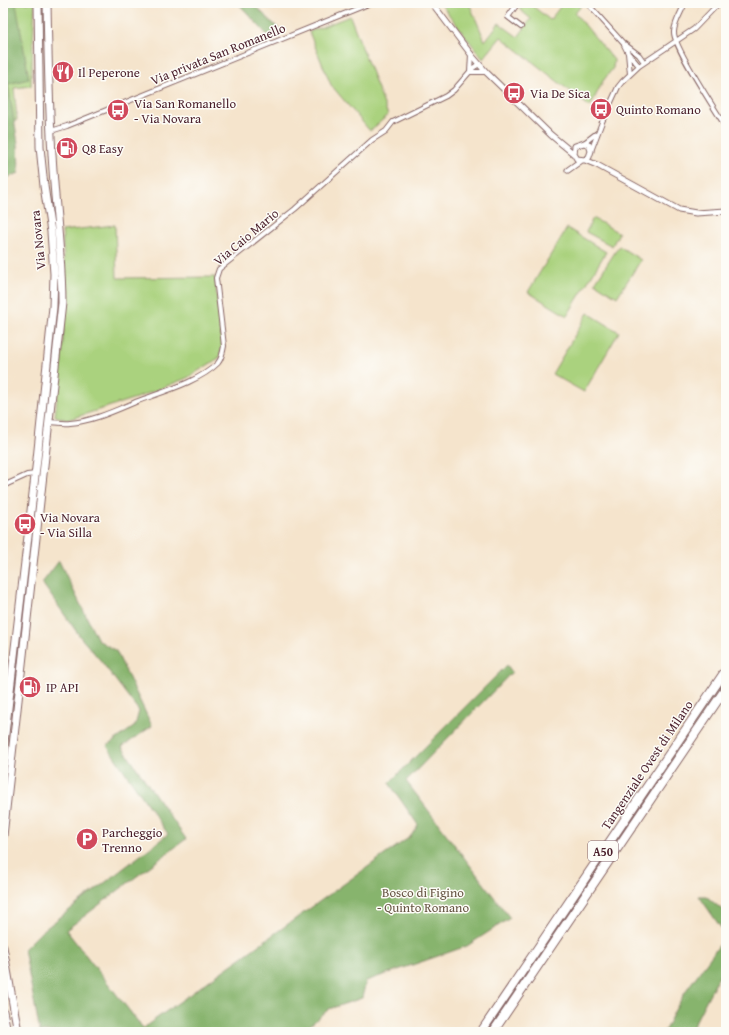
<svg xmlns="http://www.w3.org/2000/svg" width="729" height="1035" viewBox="0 0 729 1035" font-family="'Gentium Book Plus',serif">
  <rect width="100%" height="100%" fill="#fdfcf7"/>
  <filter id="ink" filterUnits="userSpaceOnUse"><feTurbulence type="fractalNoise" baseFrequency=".025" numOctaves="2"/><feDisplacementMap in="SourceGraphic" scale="8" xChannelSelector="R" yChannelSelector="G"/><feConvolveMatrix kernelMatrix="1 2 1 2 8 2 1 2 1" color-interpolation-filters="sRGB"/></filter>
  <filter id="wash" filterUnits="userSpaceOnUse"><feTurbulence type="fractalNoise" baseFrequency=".012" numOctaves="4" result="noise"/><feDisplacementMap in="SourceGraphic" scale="16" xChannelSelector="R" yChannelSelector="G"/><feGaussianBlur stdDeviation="0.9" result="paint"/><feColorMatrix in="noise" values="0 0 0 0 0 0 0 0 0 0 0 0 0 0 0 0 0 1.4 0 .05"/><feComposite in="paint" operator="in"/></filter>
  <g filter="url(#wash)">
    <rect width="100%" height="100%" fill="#f5e4cc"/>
    <!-- green -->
    <path fill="#aad27e" stroke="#7a7854" d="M3,3H35L31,86L14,88L17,120L3,127Z
      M440,3H469L485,41L499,23L518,37L531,19L519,9L523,3H529L550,20L563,3H580L582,5L575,13L614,60L613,68L603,81L590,107L501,37L483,59Z
      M350,16L388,115L370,131L331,85L309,32Z
      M593,218L619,233L612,246L586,232Z
      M115,225L117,278L215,277L222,348L219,358L187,378L139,397L67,420L55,416L63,344L66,295L62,231Z
      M567,228L606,252L567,316L528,292Z
      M619,246L641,260L617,297L595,283Z
      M588,313L619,332L584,392L552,374Z"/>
    <!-- forest -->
    <path fill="#87b46d" stroke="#686a4c" d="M3,3H16L29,79L8,84L18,143L19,173L3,179Z
      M238,3H252L283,33L271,39Z
      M59,561L98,640L116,651L152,726L122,747L186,839L66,930L143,1028L411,836L418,825L389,783L507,665L512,672L406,781L510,918L467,946L366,981L362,998L329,1009L302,1032H40L24,949L41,932L168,834L107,746L135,726L139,711L101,661L81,638L42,583Z
      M699,896H706L726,913V935Z
      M726,936V962L690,1032H664L675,1010L687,989Z"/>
  </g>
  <g filter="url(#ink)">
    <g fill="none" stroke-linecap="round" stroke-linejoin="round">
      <!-- minor casing -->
      <g stroke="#866463" stroke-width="6">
        <path id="minor" d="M518,3L508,17L521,27
          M587,3L623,43L639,55L644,62
          M685,3C682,11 674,23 674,32C673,46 716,111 726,127
          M624,45L628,53L639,66
          M628,53L630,74
          M470,72L471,54
          M470,72H486
          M51,131L67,126L371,3
          M584,143L597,133
          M591,151L602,122L618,87L622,82L639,66L694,29L719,3
          M49,422C55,422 63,424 70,423C94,421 116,410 138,401C162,392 199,382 218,363C222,358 223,352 224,346L216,278L219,269L295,209L372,140L386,131L393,122L446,96L454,90L473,68L479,64
          M3,486L27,475L36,474"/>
      </g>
      <!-- tertiary casing -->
      <g stroke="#866463" stroke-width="7">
        <path id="tertiary" d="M432,3L473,57L486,72L551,135L574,154L577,159L585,160L589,157L591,151L589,145L584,143L575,146L574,154
          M585,160L597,165L679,210L696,213L726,211
          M568,170L582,160"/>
      </g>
      <!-- primary casing -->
      <g stroke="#866463" stroke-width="9">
        <path id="primary" d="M3,751L37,459L53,307L54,274L51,232L44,186L40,147L38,3
          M3,836L62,303C62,259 56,214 53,170C49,114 48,59 47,3
          M3,947L18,1032
          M3,1011L7,1032"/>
      </g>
      <!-- motorway casing -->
      <g stroke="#866463" stroke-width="10">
        <path id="motorway" d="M481,1032L726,670
          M493,1032L726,688"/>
      </g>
      <!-- minor -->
      <use href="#minor" stroke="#fff" stroke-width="4"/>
      <!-- tertiary -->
      <use href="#tertiary" stroke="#fff" stroke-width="5"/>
      <!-- primary -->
      <use href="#primary" stroke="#fff" stroke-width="7"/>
      <!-- motorway -->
      <use href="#motorway" stroke="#fff" stroke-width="8"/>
    </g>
  </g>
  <!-- icons -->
  <defs>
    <g id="restaurant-disc" transform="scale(1.15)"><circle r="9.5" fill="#d1495b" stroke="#fdfcf7"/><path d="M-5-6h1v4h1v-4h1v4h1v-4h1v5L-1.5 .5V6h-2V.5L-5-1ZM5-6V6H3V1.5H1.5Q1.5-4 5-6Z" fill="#fff"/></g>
    <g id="bus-disc" transform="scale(1.15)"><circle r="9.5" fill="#d1495b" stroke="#fdfcf7"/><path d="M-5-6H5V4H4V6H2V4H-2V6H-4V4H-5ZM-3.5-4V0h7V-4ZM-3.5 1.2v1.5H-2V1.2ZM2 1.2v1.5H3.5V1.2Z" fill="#fff"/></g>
    <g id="fuel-disc" transform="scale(1.15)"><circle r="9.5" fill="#d1495b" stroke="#fdfcf7"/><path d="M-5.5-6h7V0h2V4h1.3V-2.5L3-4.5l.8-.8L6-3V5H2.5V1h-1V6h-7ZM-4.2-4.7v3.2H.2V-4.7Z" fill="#fff"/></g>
    <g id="parking-disc" transform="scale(1.15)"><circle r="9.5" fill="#d1495b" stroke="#fdfcf7"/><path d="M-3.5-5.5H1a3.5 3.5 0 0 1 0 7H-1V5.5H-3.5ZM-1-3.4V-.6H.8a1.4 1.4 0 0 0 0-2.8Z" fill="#fff"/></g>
  </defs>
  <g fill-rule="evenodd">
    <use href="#restaurant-disc" x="63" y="72"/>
    <use href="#bus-disc" x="514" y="93"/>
    <use href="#bus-disc" x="601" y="109"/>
    <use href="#bus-disc" x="118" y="110"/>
    <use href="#fuel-disc" x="67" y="148"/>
    <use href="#bus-disc" x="25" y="524"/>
    <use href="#fuel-disc" x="30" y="687"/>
    <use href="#parking-disc" x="87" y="839"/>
  </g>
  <g text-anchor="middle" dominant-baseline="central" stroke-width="3" stroke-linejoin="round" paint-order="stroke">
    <!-- shield labels -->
    <rect fill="#fdfcf7" stroke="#806168" stroke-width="1" x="588" y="841" width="30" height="20" rx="3"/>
    <g font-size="12" font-weight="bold" fill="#4a1f2b">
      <text x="603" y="851">A50</text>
    </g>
    <!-- street labels -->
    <g font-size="13" fill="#4a1f2b" stroke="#fdfcf7">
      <text transform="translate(218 54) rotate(-22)">Via privata San Romanello</text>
      <text transform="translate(246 237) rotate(-40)">Via Caio Mario</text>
      <text transform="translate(38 240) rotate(-96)">Via Novara</text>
      <text transform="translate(647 765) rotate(-56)">Tangenziale Ovest di Milano</text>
    </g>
    <!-- poi labels -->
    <g font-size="13" fill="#4a1f2b" stroke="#fdfcf7" text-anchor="start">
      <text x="78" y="72">Il Peperone</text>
      <text x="530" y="93">Via De Sica</text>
      <text x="134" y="103">Via San Romanello<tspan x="134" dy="15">- Via Novara</tspan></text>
      <text x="616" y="109">Quinto Romano</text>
      <text x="82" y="148">Q8 Easy</text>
      <text x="40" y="517">Via Novara<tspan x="40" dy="15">- Via Silla</tspan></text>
      <text x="46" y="687">IP API</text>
      <text x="102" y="832">Parcheggio<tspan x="102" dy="15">Trenno</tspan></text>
    </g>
    <!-- park labels -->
    <g font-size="13" fill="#675544" stroke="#fdfcf7">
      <text x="423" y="892">Bosco di Figino<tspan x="423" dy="15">- Quinto Romano</tspan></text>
    </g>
  </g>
  <!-- margin -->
  <rect width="729" height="1035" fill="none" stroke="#fdfcf7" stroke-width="16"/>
</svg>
